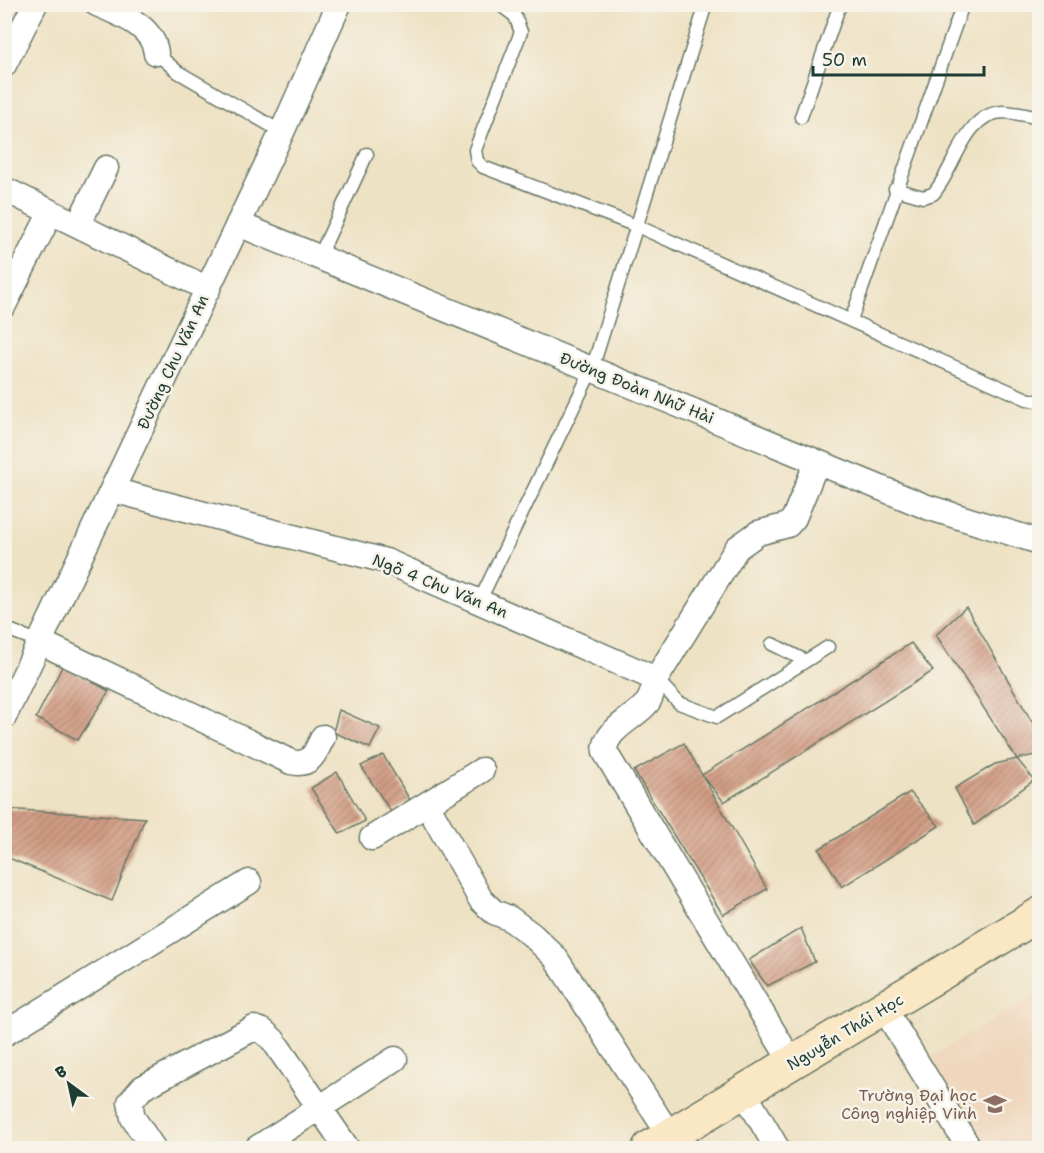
<svg xmlns="http://www.w3.org/2000/svg" width="1044" height="1153" viewBox="0 0 1044 1153" font-family="'Shantell Sans',sans-serif">
  <defs>
    <pattern id="building-hatch" width="6" height="6" patternUnits="userSpaceOnUse" patternTransform="scale(1.5)"><rect width="6" height="6" fill="#d19b83"/><path d="M-1 1l2-2M0 6l6-6M5 7l2-2" fill="none" stroke="#a9806c"/></pattern>
  </defs>
  <rect width="100%" height="100%" fill="#f7f3e8"/>
  <filter id="ink" filterUnits="userSpaceOnUse"><feTurbulence type="fractalNoise" baseFrequency=".0167" numOctaves="2"/><feDisplacementMap in="SourceGraphic" scale="12" xChannelSelector="R" yChannelSelector="G"/><feConvolveMatrix kernelMatrix="1 2 1 2 8 2 1 2 1" color-interpolation-filters="sRGB"/></filter>
  <filter id="wash" filterUnits="userSpaceOnUse"><feTurbulence type="fractalNoise" baseFrequency=".008" numOctaves="4" result="noise"/><feDisplacementMap in="SourceGraphic" scale="24" xChannelSelector="R" yChannelSelector="G"/><feGaussianBlur stdDeviation="1.35" result="paint"/><feColorMatrix in="noise" values="0 0 0 0 0 0 0 0 0 0 0 0 0 0 0 0 0 1.4 0 .05"/><feComposite in="paint" operator="in"/></filter>
  <g filter="url(#wash)">
    <rect width="100%" height="100%" fill="#eee2c4"/>
    <!-- built -->
    <path fill="#efd6bc" d="M1039,993V1148H978L925,1060Z"/>
    <g id="blocks">
      <!-- building -->
      <path fill="url(#building-hatch)" d="M966,607L1040,736V754L1017,759L936,635Z
        M911,643L933,671L724,802L702,775L767,889L723,915L634,771L684,743L702,775Z
        M63,665L109,691L78,740L36,718Z
        M339,710L380,728L370,748L333,732Z
        M383,755L410,800L391,812L361,766Z
        M1017,759L1034,780L974,825L955,788L995,764Z
        M337,772L365,821L340,834L311,788Z
        M910,792L939,826L842,887L819,849Z
        M4,809L145,818L112,901L4,856Z
        M801,928L815,962L767,986L749,960Z"/>
    </g>
  </g>
  <g filter="url(#ink)">
    <use href="#blocks" fill-opacity="0" stroke="#677766" stroke-width="1.5"/>
    <g fill="none" stroke-linecap="round" stroke-linejoin="round">
      <!-- lane casing -->
      <g stroke="#677766" stroke-width="15">
        <path id="lane" d="M499,4L515,16L521,32L475,150L477,161L483,167L639,227L1027,399L1040,402
          M156,53L178,72L282,132
          M801,117L840,4
          M895,189L923,197L933,194C955,170 964,113 1003,112C1014,112 1028,116 1040,118
          M319,257L367,154
          M851,320L963,4
          M479,602L592,369L706,4
          M4,628L40,642
          M772,644L806,661
          M656,679L679,703L717,717L828,647"/>
      </g>
      <!-- street casing -->
      <g stroke="#677766" stroke-width="27">
        <path id="street" d="M97,4C119,14 153,25 156,53
          M4,65L35,4
          M4,189L208,289
          M238,224L927,507L1040,542
          M78,225L106,168
          M4,305L51,212
          M112,490L386,561L656,679
          M40,642L291,762C311,767 315,753 323,737
          M4,717L282,132L339,4
          M427,804L481,900L494,912L509,918L532,935L555,957L670,1136
          M372,838L482,770
          M884,1008L969,1148
          M4,1034L249,882
          M792,1063L605,752C604,729 636,718 648,702C652,696 654,686 656,679L737,548L758,533L788,525L794,518L817,462
          M744,1092L777,1148
          M153,1148L133,1118L130,1102L142,1088L254,1028L263,1031L273,1040L347,1148
          M257,1148L395,1059"/>
      </g>
      <!-- secondary casing -->
      <g stroke="#677766" stroke-width="36">
        <path id="secondary" d="M649,1148L1040,914"/>
      </g>
      <!-- lane -->
      <use href="#lane" stroke="#fff" stroke-width="12"/>
      <!-- street -->
      <use href="#street" stroke="#fff" stroke-width="24"/>
      <!-- secondary -->
      <use href="#secondary" stroke="#fae7c3" stroke-width="33"/>
    </g>
  </g>
  <!-- icons -->
  <defs>
    <g id="university-bare" transform="scale(1.8)"><path d="M0-5L7-2L0 1L-7-2ZM-4 1L0 2.5L4 1V4Q0 6-4 4Z" fill="#8d6e63" stroke="#f7f3e8" stroke-width="2.5" paint-order="stroke"/></g>
  </defs>
  <g fill-rule="evenodd">
    <use href="#university-bare" x="995" y="1104"/>
  </g>
  <g text-anchor="middle" dominant-baseline="central" stroke-width="5" stroke-linejoin="round" paint-order="stroke">
    <!-- street labels -->
    <g font-size="16" fill="#1f3d34" stroke="#f7f3e8">
      <text transform="translate(173 362) rotate(-65)">Đường Chu Văn An</text>
      <text transform="translate(637 388) rotate(22)">Đường Đoàn Nhữ Hài</text>
      <text transform="translate(440 586) rotate(22)">Ngõ 4 Chu Văn An</text>
      <text transform="translate(845 1032) rotate(-31)">Nguyễn Thái Học</text>
    </g>
    <!-- education labels -->
    <g font-size="16" fill="#785e54" stroke="#f7f3e8" text-anchor="end">
      <text x="977" y="1095">Trường Đại học<tspan x="977" dy="18">Công nghiệp Vinh</tspan></text>
    </g>
  </g>
  <!-- margin -->
  <rect width="1044" height="1153" fill="none" stroke="#f7f3e8" stroke-width="24"/>
  <!-- north arrow -->
  <g transform="translate(69 1084) rotate(327)" stroke="#f7f3e8" stroke-width="4.5" paint-order="stroke">
  <path d="M0-4.5L10 22L0 15L-10 22Z" fill="#1f3d34"/>
  <text y="-9" font-size="16" font-weight="bold" text-anchor="middle" fill="#1f3d34">B</text>
  </g>
  <!-- scale -->
  <path d="M813 66v9h171v-9" fill="none" stroke="#1f3d34" stroke-width="3"/>
  <text x="822" y="66" font-size="18" fill="#1f3d34" stroke="#f7f3e8" stroke-width="4.5" paint-order="stroke">50 m</text>
</svg>
